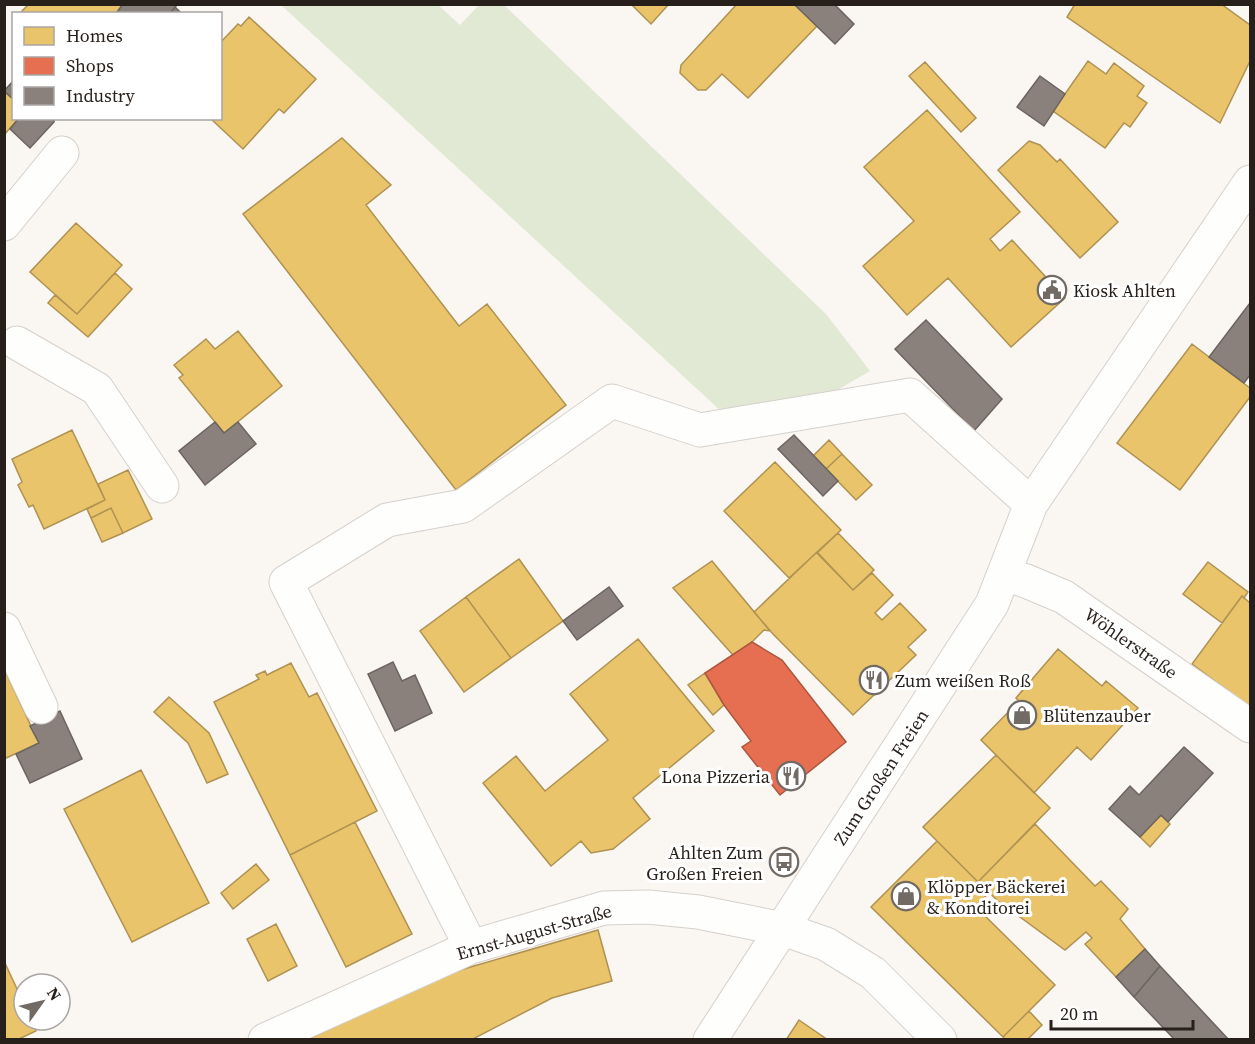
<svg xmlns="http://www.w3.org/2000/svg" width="1255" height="1044" viewBox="0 0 1255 1044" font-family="'Source Serif 4',serif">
  <rect width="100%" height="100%" fill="#faf6f2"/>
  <!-- green -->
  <path fill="#e1e8d4" d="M281,5H438L460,25L479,5H504L826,314L870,371L832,393L722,412Z"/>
  <!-- homes -->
  <path fill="#e9c46a" stroke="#af9252" stroke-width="1.5" d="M29,4H123L115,14H25L22,11Z
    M631,4H669L651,24Z
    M737,4H794L817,26L748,98L722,74L706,90H698L680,73L681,65Z
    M1075,4H1221L1250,25V61L1220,123L1067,17Z
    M249,17L316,79L284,113L279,109L243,149L210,118H220V43L238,24L241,26Z
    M1088,61L1106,74L1114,63L1144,86L1137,96L1147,103L1130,127L1124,123L1105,148L1053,111Z
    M925,62L976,118L961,132L909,76Z
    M4,91L14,100V118H19L4,135Z
    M927,110L1020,212L990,239L1000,251L1012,240L1065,298L1011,347L948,278L907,315L863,266L914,221L864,167Z
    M342,138L391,185L366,205L459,326L487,304L566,405L456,490L243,214Z
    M1029,141L1040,145L1057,162L1060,159L1118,222L1080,258L998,170Z
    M76,223L122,265L77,314L30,272Z
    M115,273L132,289L88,337L48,303L55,295L77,314Z
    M238,331L282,386L224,433L179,378L183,375L174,365L206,339L215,349Z
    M1192,344L1250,388V397L1180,490L1117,443Z
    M72,430L105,500L44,529L33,505L29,507L18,485L22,482L12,459Z
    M829,440L842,454L826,469L813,456Z
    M842,454L872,485L856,500L826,469Z
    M775,462L841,530L789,578L724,511Z
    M128,470L152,519L123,533L111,508L91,518L87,509L105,500L98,484Z
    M111,508L123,533L102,542L91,518Z
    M838,533L874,570L853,590L817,553Z
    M817,552L853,590L872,573L893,595L875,613L882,620L900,603L926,630L908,647L916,655L853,715L773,634L754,612Z
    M519,559L563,621L511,658L466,597Z
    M712,561L770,631L764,630L752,642L733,655L673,588Z
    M1208,562L1248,592L1244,598L1242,596L1222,623L1183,594Z
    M1242,596L1250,603V707L1192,664Z
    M466,597L511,658L464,692L420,631Z
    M638,639L714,731L633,798L650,819L613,849L591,853L581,841L551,866L483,783L516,756L545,791L608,740L570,694Z
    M1058,649L1102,686L1106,681L1138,708L1091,760L1077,747L1034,793L981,740L1019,701L1016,698Z
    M291,663L309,697L317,693L377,811L290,855L214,702L259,679L256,675L265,671L267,675Z
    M6,673L39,743L4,759V674Z
    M705,673L724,705L713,715L688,685Z
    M169,697L209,733L228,774L207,783L188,743L154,712Z
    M996,755L1050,808L978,882L923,827Z
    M141,770L209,903L132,942L64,809Z
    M1161,815L1170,824L1150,847L1140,837Z
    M355,822L412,934L346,967L290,855Z
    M1035,824L1095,886L1101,881L1128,909L1120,919L1145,949L1116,977L1085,944L1092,938L1086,932L1065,950L998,901L978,882Z
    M937,841L989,893L975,906L1055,985L1003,1037L871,907Z
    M256,864L269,880L233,909L221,893Z
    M276,924L297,966L268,981L247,939Z
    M598,930L612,981L552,998L471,1040H306L450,973Z
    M4,961L24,1004V1020H31L36,1031L17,1040H4Z
    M1029,1011L1042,1025L1027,1040H1006L1003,1037Z
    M799,1020L828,1040H786Z"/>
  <!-- shops -->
  <path fill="#e76f51" stroke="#ad5740" stroke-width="1.5" d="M752,642L782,660L846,742L780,795L742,747L751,741L724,705L705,673Z"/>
  <!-- industry -->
  <path fill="#8a817c" stroke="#6c645e" stroke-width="1.5" d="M123,4H176L177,5L169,14H116Z
    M798,4H834L854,24L835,44L796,6Z
    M175,7L182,14H170Z
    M1040,76L1065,94L1044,126L1017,107Z
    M14,80V100L4,91Z
    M19,118H54V122L30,148L10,129Z
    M1250,303V375L1244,383L1209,357Z
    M926,320L1002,399L974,431L895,349Z
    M215,422L224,433L238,422L256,444L205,485L179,451Z
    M794,435L838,481L823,496L778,449Z
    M609,587L623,606L577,640L563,621Z
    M393,662L402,681L415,675L432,713L395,731L368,674Z
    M60,711L82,759L30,783L16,754L39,743L30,726Z
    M1184,747L1213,773L1168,822L1161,815L1140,837L1109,809L1130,786L1139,795Z
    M1145,949L1160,966L1134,997L1116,977Z
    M1160,966L1229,1040H1175L1134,997Z"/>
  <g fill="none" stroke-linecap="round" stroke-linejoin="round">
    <!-- minor casing -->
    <g stroke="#d6d0cb" stroke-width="35">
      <path id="minor" d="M4,224L62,153
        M17,343L97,389L162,486
        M1004,574L1026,581L1064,597L1250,726
        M4,629L41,707
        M471,947L286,582L387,520L463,506L612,401L700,430L910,395L1031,504
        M265,1040L471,947L604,908L648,907L698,912L783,929L826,944L873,973L940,1040
        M710,1040L992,604L1031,504L1250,182"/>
    </g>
    <!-- minor -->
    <use href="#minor" stroke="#fefefd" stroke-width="33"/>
  </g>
  <!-- icons -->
  <defs>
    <g id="civic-ring" transform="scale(1.5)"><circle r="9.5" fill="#fff" stroke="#716a65" stroke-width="1.5"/><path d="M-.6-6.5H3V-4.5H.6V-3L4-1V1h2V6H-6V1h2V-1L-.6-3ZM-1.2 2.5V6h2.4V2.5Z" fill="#716a65"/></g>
    <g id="restaurant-ring" transform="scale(1.5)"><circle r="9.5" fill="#fff" stroke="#716a65" stroke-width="1.5"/><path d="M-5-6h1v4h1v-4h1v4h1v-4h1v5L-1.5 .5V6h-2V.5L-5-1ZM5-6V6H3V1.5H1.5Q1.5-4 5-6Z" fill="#716a65"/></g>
    <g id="shop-ring" transform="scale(1.5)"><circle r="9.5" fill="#fff" stroke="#716a65" stroke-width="1.5"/><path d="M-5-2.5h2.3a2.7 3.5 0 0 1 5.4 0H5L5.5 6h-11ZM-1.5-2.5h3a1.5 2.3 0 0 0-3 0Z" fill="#716a65"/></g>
    <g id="bus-ring" transform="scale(1.5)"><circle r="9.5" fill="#fff" stroke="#716a65" stroke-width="1.5"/><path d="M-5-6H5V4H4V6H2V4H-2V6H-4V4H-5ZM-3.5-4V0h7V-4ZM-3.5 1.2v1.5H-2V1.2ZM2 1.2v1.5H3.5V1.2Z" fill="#716a65"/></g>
  </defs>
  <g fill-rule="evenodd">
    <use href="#civic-ring" x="1052" y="290"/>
    <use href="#restaurant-ring" x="874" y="680"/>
    <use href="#shop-ring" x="1022" y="715"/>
    <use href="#restaurant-ring" x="791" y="776"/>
    <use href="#bus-ring" x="784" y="862"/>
    <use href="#shop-ring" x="906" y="896"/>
  </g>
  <g text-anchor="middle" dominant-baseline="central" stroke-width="6" stroke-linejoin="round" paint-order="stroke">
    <!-- poi labels -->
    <g font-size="18" fill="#271f19" stroke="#fff" text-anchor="start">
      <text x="1073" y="290">Kiosk Ahlten</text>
      <text x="895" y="680">Zum weißen Roß</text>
      <text x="1043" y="715">Blütenzauber</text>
      <text x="770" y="776" text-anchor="end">Lona Pizzeria</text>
      <text x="763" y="852" text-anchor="end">Ahlten Zum<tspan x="763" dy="21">Großen Freien</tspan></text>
      <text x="927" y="886">Klöpper Bäckerei<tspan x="927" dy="21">&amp; Konditorei</tspan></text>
    </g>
    <!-- street labels -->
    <g font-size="18" fill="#271f19" stroke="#fff">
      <text transform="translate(1131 643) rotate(35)">Wöhlerstraße</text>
      <text transform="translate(881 777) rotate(-57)">Zum Großen Freien</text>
      <text transform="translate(534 932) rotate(-16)">Ernst-August-Straße</text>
    </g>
  </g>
  <!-- border -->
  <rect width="1255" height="1044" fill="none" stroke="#271f19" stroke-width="12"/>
  <!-- legend -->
  <rect x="12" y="12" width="210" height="108" fill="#ffffff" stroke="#a9a5a3" stroke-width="1.5"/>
  <rect x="24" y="27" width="30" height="18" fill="#e9c46a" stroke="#a9a5a3" stroke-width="1.5"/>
  <text x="66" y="42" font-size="18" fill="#271f19">Homes</text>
  <rect x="24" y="57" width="30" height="18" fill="#e76f51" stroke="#a9a5a3" stroke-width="1.5"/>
  <text x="66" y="72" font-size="18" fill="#271f19">Shops</text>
  <rect x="24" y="87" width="30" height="18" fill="#8a817c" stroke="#a9a5a3" stroke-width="1.5"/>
  <text x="66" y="102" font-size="18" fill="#271f19">Industry</text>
  <!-- north arrow -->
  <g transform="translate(42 1002) rotate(56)"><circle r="28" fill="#ffffff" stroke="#a9a5a3" stroke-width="1.5"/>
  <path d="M0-4.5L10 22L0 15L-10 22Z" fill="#716a65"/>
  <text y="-9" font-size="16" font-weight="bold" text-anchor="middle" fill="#271f19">N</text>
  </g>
  <!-- scale -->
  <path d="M1051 1020v9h142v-9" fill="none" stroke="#271f19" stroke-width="3"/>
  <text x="1060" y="1020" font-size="18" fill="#271f19" stroke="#ffffff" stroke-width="4.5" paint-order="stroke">20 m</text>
</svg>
